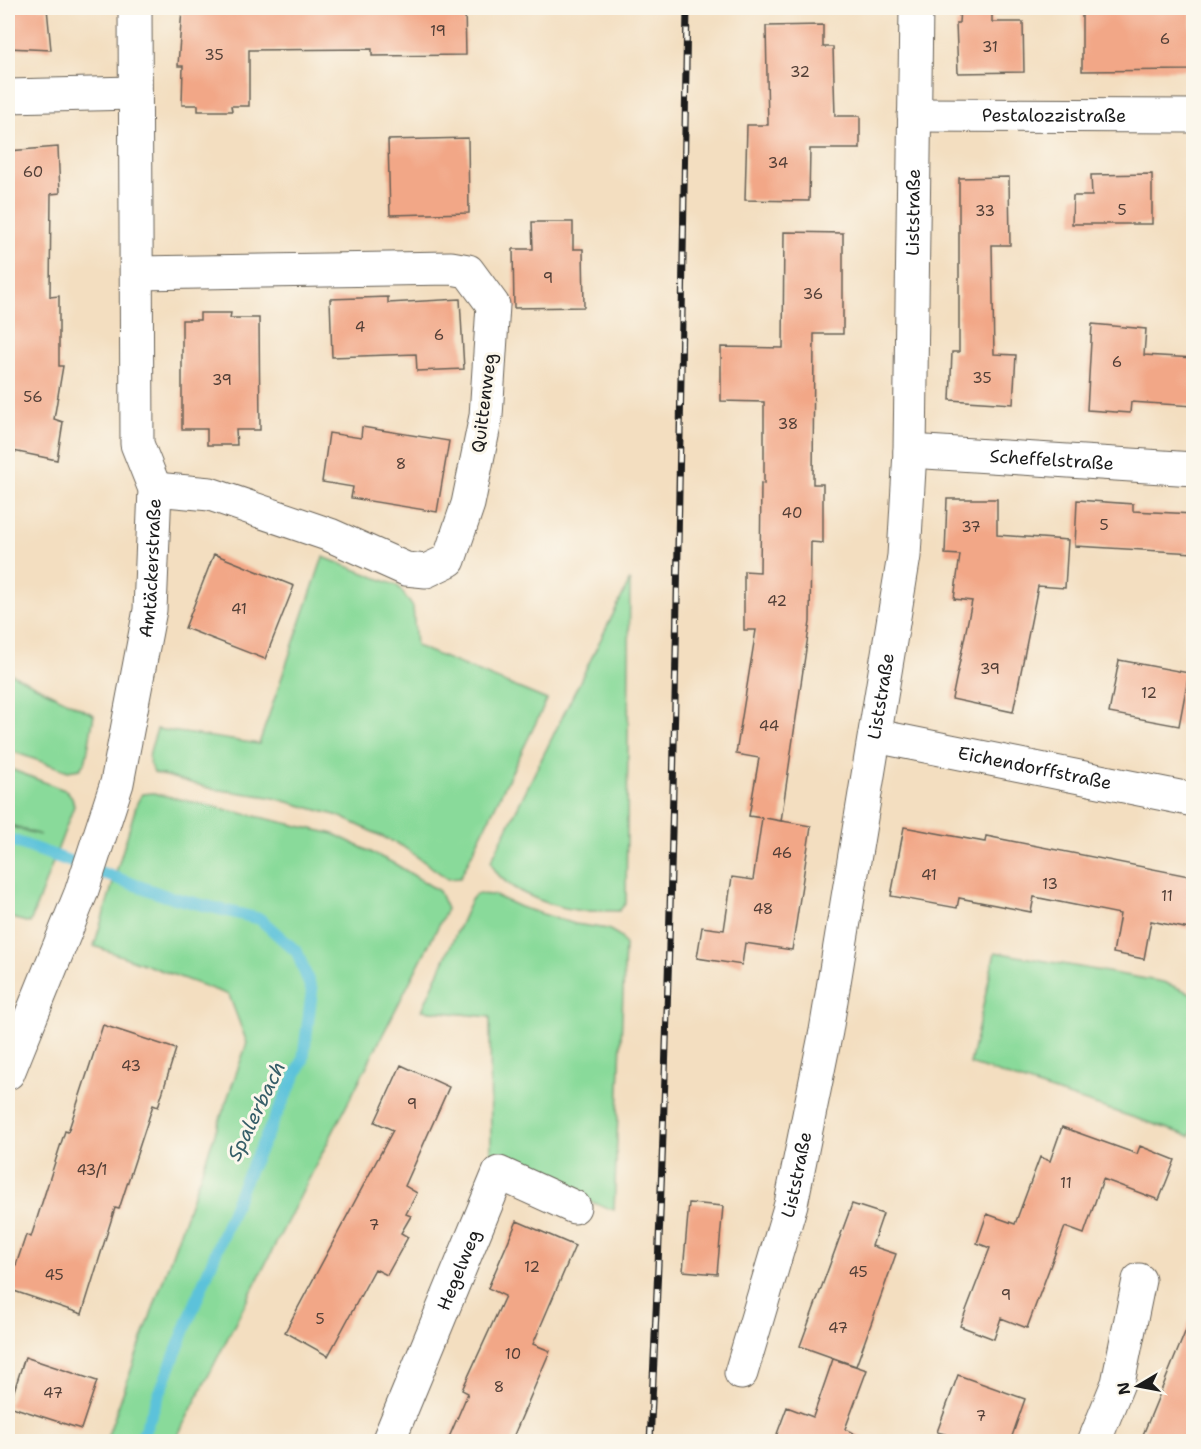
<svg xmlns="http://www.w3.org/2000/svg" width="1201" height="1449" viewBox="0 0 1201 1449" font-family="'Shantell Sans',sans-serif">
  <rect width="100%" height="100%" fill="#fbf7ec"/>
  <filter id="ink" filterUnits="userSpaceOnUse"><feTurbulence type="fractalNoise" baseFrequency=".0167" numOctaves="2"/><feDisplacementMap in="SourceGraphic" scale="12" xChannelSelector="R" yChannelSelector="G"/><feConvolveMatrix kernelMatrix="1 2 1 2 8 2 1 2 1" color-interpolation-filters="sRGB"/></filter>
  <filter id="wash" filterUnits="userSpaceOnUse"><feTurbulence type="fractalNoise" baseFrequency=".008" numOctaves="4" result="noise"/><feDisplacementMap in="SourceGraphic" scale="24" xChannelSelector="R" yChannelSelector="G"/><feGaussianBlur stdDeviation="1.35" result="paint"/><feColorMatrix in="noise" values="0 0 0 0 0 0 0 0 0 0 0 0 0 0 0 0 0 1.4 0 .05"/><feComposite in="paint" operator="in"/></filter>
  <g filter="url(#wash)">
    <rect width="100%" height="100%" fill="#f3dec0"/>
    <!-- green -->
    <path fill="#89da9a" stroke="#527b5b" stroke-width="1.5" d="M323,557L398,586L413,607L416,646L547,700L460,878L448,879L402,846L339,816L270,797L213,789L155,773C143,761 153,744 157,729L259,744Z
      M630,580L626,903L619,911C605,910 590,912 576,910C550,906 498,889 491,861Z
      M8,672L94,715L86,760L80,769L68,771L8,750Z
      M8,768L67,791L72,797L74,806L30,923L8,917V826L40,835L8,824Z
      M153,793L334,834L395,864L439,891L447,909L175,1441H106L247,1043L229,995L94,946L137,803L142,794Z
      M476,894L494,895L520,907L575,924L608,929L620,936L625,945L614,1210L491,1167L490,1017L422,1010L471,900Z
      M995,952L1163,982L1193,994L1194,1127L1190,1136L970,1064Z"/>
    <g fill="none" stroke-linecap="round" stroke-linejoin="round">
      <!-- stream -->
      <path stroke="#5cc2da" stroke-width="12" d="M8,839L166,896L260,919L297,952L312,991L303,1060L243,1184L140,1442"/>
    </g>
    <g id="blocks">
      <!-- building -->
      <path fill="#f2a787" d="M8,8H47L51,50L8,48Z
        M182,8H465L466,55L372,56V49L249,50V106H231L232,111H198V105H182L183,66H178Z
        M960,8H992V22H1023L1024,72L958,73L956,23H959Z
        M1082,8H1191V70L1082,71Z
        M823,25V47H833L835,116H860V149H810L809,201L745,200L747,125H768L766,26Z
        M468,138L469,213L390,215L388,140Z
        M58,147L60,193L51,194L50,297L59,296V366H63L54,419L63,422L57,460L8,450V151Z
        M1152,174V224H1072L1073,196H1092L1091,175Z
        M1009,177L1010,245H992L994,354L1016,355L1013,404L950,400L952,352H959V178Z
        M532,222H573V249H583L584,307L514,308L513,249H533Z
        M784,232L843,233V334H814L813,484H823V543L811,542L810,622L781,821L765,818L811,826L792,950L745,943L742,965L697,958L702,927L724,930L732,877L753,880L762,818L749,816L759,758L736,754L756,630H744V571L760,572L761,483L764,484V402L721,401V347L783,348Z
        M388,297V303L460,299L464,369L417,371L416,354L332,357L330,299Z
        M200,313H231L230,318H259L260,430H236L237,445H207V429H182V320H200Z
        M1092,324L1146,329L1144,355L1194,358V406L1131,402L1130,413L1087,410Z
        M362,427L449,441L437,512L351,498L353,487L322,482L329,433L361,438Z
        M947,499H997V535L1068,540L1065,588L1038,586L1013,712L952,699L972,601L954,599L960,555L945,554Z
        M1077,500L1133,504V511L1194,514V553L1075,546Z
        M214,554L294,586L265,659L185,628Z
        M1119,660L1189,673L1179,726L1109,713Z
        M904,827L985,842L986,836L1194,877V930L1151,921L1144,959L1113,953L1120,914L1034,897L1031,912L959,898L957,908L891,896Z
        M103,1025L176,1049L158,1107L153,1105L119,1209L115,1208L82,1314L8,1289L26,1235L31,1237L65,1131L68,1132Z
        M401,1065L449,1087L405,1186L417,1193L406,1214L411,1216L401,1233L408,1237L387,1275L375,1269L328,1356L285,1332L393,1130L375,1122Z
        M1062,1127L1137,1154L1140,1146L1175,1160L1159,1200L1103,1179L1084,1234L1065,1227L1027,1328L1001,1318L994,1339L960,1326L990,1248L977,1243L987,1214L1015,1224L1040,1157L1050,1161Z
        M689,1203L723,1206L717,1274L683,1271Z
        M852,1204L883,1214L872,1246L896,1254L856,1366L800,1346Z
        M517,1221L575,1246L533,1344L550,1351L511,1442H447L468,1393L462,1390L505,1296L488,1288Z
        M1193,1313L1194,1442H1140Z
        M25,1357L97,1381L81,1429L9,1406Z
        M833,1359L867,1370L845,1429L870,1442H774L787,1407L813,1417Z
        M958,1375L1025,1399L1010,1442H942L945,1434L937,1432Z"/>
    </g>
  </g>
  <g filter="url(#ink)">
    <use href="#blocks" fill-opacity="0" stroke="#676055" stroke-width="1.5"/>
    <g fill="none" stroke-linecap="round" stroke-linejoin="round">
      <!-- street casing -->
      <g stroke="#676055" stroke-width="35">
        <g id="street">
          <path d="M8,96L133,93"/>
          <path id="s1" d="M914,115L1194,116"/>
          <path d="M137,273L451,268L468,271L493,305L486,416L468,504L449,560L426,571L406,569L330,535L210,494L155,489"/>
          <path id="s2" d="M910,451L1194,469"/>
          <path id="s3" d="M876,736L1194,800"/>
          <path id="s4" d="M8,1073L81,893L117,783L150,610L155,489L137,444L135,8"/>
          <path id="s5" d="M741,1373L791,1204L826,1031L904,556L910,451L916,8"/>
          <path id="s6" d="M388,1442L499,1173L574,1207"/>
          <path d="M1094,1442L1118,1383L1139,1280"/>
        </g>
      </g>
      <!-- street -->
      <use href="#street" stroke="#fff" stroke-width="33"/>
      <!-- rail casing -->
      <g stroke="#1c1c1c" stroke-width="7">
        <path id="rail" d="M650,1442C674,964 679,486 687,8"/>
      </g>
      <!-- rail -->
      <use href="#rail" stroke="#fbf7ec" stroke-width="4.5" stroke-dasharray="14" stroke-linecap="butt"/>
    </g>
  </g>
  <g text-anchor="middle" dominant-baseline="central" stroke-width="6" stroke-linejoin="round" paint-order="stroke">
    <!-- number labels -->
    <g font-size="15" fill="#523f37">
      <text x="438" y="31">19</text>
      <text x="1165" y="39">6</text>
      <text x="990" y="47">31</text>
      <text x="214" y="55">35</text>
      <text x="800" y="72">32</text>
      <text x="778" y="163">34</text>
      <text x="33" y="172">60</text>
      <text x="1122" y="210">5</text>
      <text x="985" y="211">33</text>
      <text x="548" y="278">9</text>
      <text x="813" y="294">36</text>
      <text x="360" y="327">4</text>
      <text x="439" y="335">6</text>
      <text x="1117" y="362">6</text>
      <text x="982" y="378">35</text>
      <text x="222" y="380">39</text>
      <text x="33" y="397">56</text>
      <text x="788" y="424">38</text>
      <text x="401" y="464">8</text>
      <text x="792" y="513">40</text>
      <text x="1104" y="525">5</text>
      <text x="971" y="527">37</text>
      <text x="777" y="601">42</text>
      <text x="239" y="609">41</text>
      <text x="990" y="669">39</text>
      <text x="1149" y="693">12</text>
      <text x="769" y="726">44</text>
      <text x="782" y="853">46</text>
      <text x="929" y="875">41</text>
      <text x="1050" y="884">13</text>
      <text x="1167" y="896">11</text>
      <text x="763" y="909">48</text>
      <text x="131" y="1066">43</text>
      <text x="412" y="1104">9</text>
      <text x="92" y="1170">43/1</text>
      <text x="1066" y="1183">11</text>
      <text x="374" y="1225">7</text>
      <text x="532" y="1267">12</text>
      <text x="858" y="1272">45</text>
      <text x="54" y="1275">45</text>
      <text x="1006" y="1295">9</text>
      <text x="320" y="1319">5</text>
      <text x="838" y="1328">47</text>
      <text x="513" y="1354">10</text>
      <text x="499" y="1387">8</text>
      <text x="53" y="1393">47</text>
      <text x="981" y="1416">7</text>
    </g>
    <!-- street labels -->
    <g font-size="18" fill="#1c1c1c" stroke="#fbf7ec">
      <text stroke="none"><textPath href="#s1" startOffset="140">Pestalozzistraße</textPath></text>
      <text stroke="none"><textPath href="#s5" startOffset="1178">Liststraße</textPath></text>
      <text transform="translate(484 403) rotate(-83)">Quittenweg</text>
      <text stroke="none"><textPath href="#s2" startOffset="142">Scheffelstraße</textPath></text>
      <text stroke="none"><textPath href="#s4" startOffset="528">Amtäckerstraße</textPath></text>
      <text stroke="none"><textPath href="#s5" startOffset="692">Liststraße</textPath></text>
      <text stroke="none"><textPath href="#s3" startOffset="162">Eichendorffstraße</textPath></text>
      <text stroke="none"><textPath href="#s5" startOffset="206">Liststraße</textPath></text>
      <text stroke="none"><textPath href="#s6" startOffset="186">Hegelweg</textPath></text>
    </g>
    <!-- water labels -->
    <g font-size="20" font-style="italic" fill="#365e68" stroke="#fbf7ec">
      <text transform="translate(256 1111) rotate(-64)">Spalerbach</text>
    </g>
  </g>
  <!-- margin -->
  <rect width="1201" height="1449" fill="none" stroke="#fbf7ec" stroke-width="30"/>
  <!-- north arrow -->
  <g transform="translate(1138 1386) rotate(260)" stroke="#fbf7ec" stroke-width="4.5" paint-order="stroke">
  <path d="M0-4.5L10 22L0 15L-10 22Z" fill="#1c1c1c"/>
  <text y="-9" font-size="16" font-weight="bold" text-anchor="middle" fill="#1c1c1c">N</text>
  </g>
</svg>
